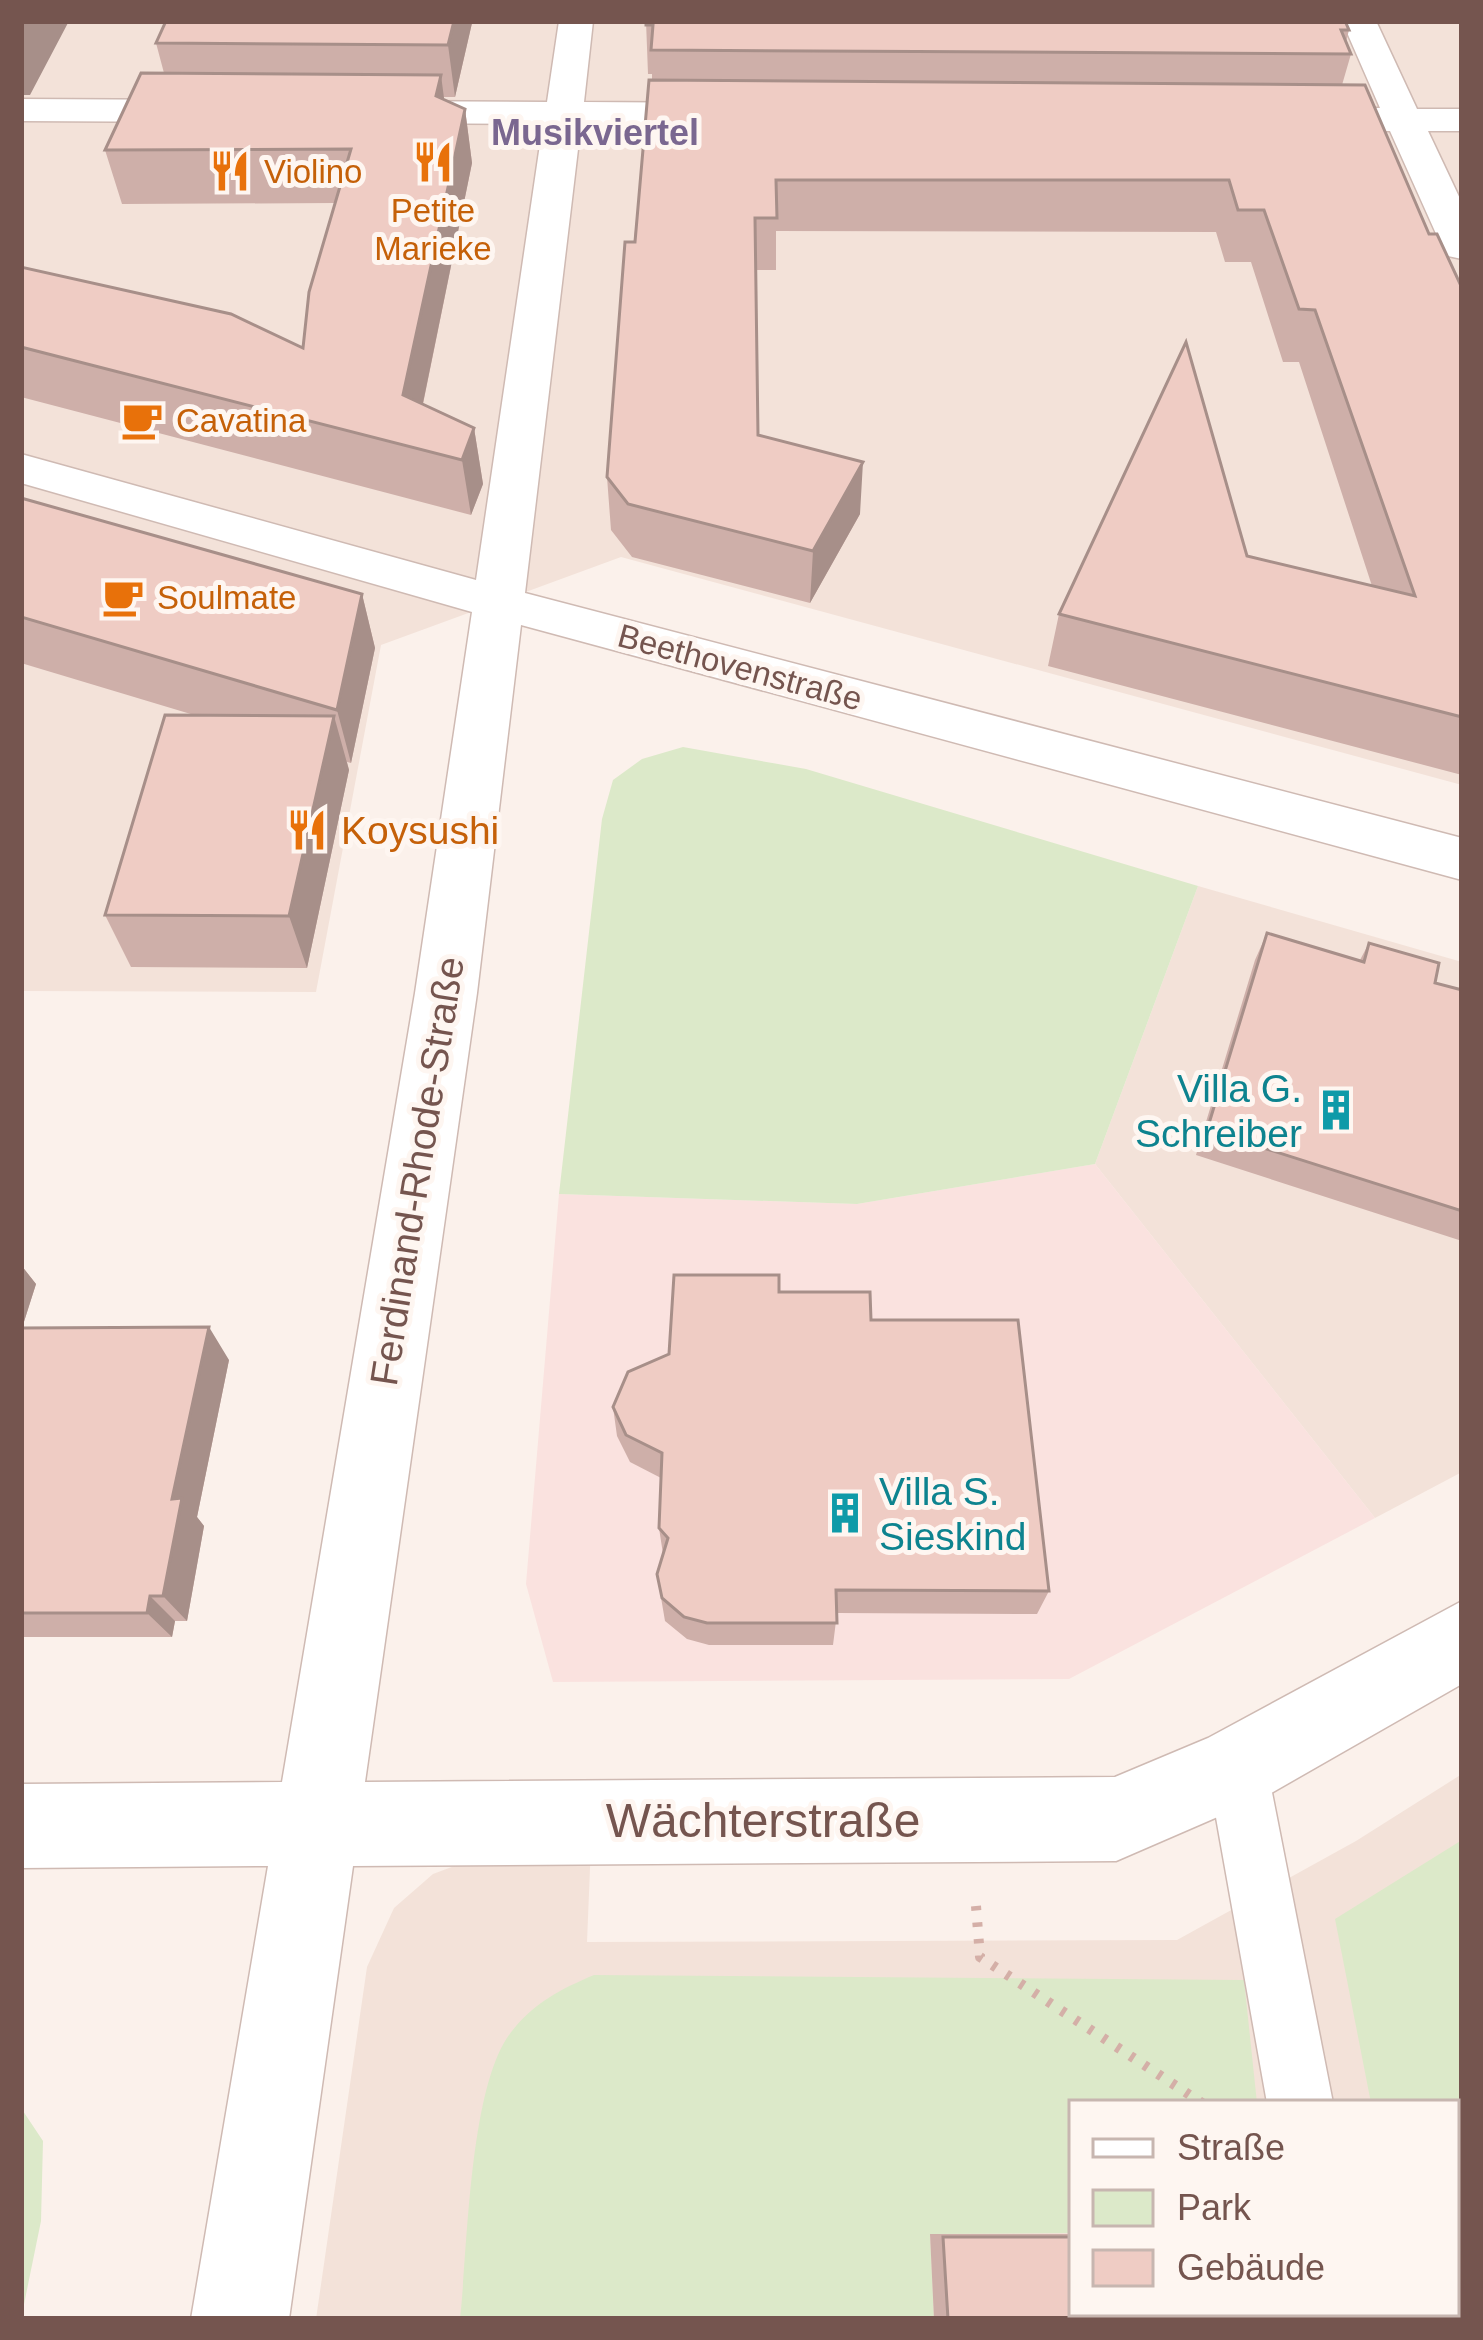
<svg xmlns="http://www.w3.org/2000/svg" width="1483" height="2340" viewBox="0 0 1483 2340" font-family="Arial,sans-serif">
  <rect width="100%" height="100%" fill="#fbf1eb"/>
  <!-- residential -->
  <path fill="#f3e2d9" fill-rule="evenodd" d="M21,21H1462V785L621,557L381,645L316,992L21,991Z
    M1198,886L1462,962V1472L1375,1518L1095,1164Z
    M1462,1774V2319H316L367,1967L394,1908L433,1874L489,1853L591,1844L587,1942L1177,1940L1356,1841ZM1072,2103H1456V2313H1072Z"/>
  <!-- commercial -->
  <path fill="#fae2df" d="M1095,1164L1375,1518L1069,1679L553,1682L526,1584L559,1194L857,1204Z"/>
  <!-- green -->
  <path fill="#dce9c9" d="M683,747L806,769L1198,886L1095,1164L857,1204L559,1194L602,819L613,780L642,759Z
    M1462,1840V2218H1456V2103H1371L1335,1919Z
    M594,1975L1244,1980L1257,2103H1072V2233L930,2234L934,2319H460C468,2247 469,2084 512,2031C535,2002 561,1989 594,1975Z
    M21,2108L43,2141L41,2221L21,2319Z"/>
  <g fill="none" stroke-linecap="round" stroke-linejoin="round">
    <!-- service casing -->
    <g stroke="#cfbab3" stroke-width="3">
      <path id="service" d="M1237,1737L1258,1746L1267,1767L1333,2103H1267L1207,1767L1216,1746Z
        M1305,2313H1375L1376,2319H1306Z"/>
    </g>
    <!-- minor casing -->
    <g stroke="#cfbab3" stroke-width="3">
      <path id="minor" d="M559,21H593L584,102L732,103L751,114L732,125L581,124L525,593L1462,838V880L521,625L477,993L365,1782L1115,1777L1208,1738L1462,1601V1684L1266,1796L1116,1861L353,1866L289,2319H191L268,1866L21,1868V1784L282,1782L415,993L472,612L21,483V454L476,580L543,124L374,123L355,112L374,101L547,102Z
        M1342,21H1376L1417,109H1462V131H1428L1462,203V259L1448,256L1442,247L1390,131L1292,130L1273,119L1292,108H1380Z
        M21,99L210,100L229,111L210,122L21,121Z"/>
    </g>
    <!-- path -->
    <path stroke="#d4afa7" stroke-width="10" stroke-dasharray="4.5 12" stroke-linecap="butt" d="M976,1906L980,1957L1202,2103
      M1456,2251H1462"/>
    <!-- service -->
    <use href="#service" fill="#fff" fill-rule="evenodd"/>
    <!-- minor -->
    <use href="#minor" fill="#fff" fill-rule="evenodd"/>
  </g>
  <!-- wall -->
  <path fill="#ceafa9" d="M646,21L1349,30L1346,42L1351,54L1342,85L1462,288V775L1048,666L1059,614L1247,556L1372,586L1299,362H1283L1251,262H1225L1216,232L776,231V270H755L758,435L860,514L810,603L632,557L611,530L607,477L652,80V74H648Z
    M472,23L455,97H444V100L465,109L472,163L423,404L474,428L483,484L471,515L21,397V267L303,348L335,203L122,204L105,150L164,73L156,43Z
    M21,498L362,594L375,648L351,763L347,762L349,770L307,968L131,967L105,915L194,715L21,663Z
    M1267,933L1360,960L1369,943L1435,983L1462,990V1241L1196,1155L1255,960Z
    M21,1265L36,1284L22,1328L229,1360L197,1517L204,1526L187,1621H175L172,1637H21Z
    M779,1292L871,1320L1049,1591L1037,1614L837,1613L833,1645H709L687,1639L665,1621L657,1574L663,1554L659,1528L661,1478L630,1462L617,1436L613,1407L669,1354Z
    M930,2234H1072V2313L1323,2319H934Z"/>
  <!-- shaded-wall -->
  <path fill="#a78f89" d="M22,21H69L30,95H21Z
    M454,21H472V23L455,97L448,45Z
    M441,75L448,129L436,96Z
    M465,109L472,163L414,447L403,395Z
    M474,428L483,484L471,515L462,460Z
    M863,462L860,514L810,603L813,551Z
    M362,594L375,648L351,763L337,710Z
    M334,716L349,770L307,968L289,916Z
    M21,1265L36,1284L21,1331Z
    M209,1327L229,1360L197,1517L204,1526L187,1621L163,1596L172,1499Z
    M150,1596L175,1621L172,1637L147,1613Z"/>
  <!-- building -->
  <path fill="#efccc4" stroke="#a78f89" stroke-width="3" d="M166,21H454L448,45L156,43Z
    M646,21H1345L1349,30H1341L1351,54L651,50L653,25H646Z
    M141,73L441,75L436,96L465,109L403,395L474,428L462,460L21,347V267L231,314L303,348L309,292L351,149L105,150Z
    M649,80L1365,85L1429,234H1437L1462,288V717L1059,614L1186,342L1247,556L1415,596L1315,310L1299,309L1264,210H1238L1229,180H776L777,218H755L758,435L863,462L813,551L628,504L607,477L625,242H635Z
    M21,498L362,594L337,710L21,617Z
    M165,715L334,716L289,916L105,915Z
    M1267,933L1364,962L1369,943L1439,963L1435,983L1462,990V1211L1207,1130Z
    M674,1275H779V1292H870L871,1320H1018L1049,1591L836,1590L837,1623H707L684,1617L662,1598L657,1574L668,1538L659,1528L662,1453L626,1435L613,1407L628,1372L669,1354Z
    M209,1327L172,1499L182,1498L163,1596H150L147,1613H21V1328Z
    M943,2237H1072V2313H1322L1323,2319H948Z"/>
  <!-- icons -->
  <defs>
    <g id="restaurant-bare" transform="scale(3.24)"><path d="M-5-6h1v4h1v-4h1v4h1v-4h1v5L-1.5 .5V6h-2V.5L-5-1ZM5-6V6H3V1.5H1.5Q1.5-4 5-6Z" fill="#e8710a" stroke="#fef6f1" stroke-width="2.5" paint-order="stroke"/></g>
    <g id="cafe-bare" transform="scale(3.24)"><path d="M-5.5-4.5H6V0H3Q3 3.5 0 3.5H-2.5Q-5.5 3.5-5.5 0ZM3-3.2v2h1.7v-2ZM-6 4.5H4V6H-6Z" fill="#e8710a" stroke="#fef6f1" stroke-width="2.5" paint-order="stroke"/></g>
    <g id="building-bare" transform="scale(3.24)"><path d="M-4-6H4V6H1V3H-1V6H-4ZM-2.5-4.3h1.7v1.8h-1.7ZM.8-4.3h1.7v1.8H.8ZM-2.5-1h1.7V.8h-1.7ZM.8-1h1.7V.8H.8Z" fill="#0f9aa8" stroke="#fef6f1" stroke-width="2.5" paint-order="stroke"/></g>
  </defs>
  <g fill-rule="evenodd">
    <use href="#restaurant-bare" x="433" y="162"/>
    <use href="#restaurant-bare" x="230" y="171"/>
    <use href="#cafe-bare" x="142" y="420"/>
    <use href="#cafe-bare" x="123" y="597"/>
    <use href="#restaurant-bare" x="307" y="830"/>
    <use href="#building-bare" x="1336" y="1110"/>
    <use href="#building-bare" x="845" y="1513"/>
  </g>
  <g text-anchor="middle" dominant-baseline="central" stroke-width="10" stroke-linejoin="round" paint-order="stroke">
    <!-- far-food labels -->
    <g font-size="33" fill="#c56008" stroke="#fef6f1" text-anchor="start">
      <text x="264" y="171">Violino</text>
      <text x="433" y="210" text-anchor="middle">Petite<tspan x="433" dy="38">Marieke</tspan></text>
      <text x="176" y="420">Cavatina</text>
      <text x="157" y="597">Soulmate</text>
    </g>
    <!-- far-street labels -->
    <g font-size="33" fill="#75554f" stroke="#fef6f1">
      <text transform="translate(740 667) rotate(15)">Beethovenstraße</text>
    </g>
    <!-- far-neighbourhood labels -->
    <g font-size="36" font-weight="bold" fill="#7a6790" stroke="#fef6f1">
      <text x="595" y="132">Musikviertel</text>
    </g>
    <!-- food labels -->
    <g font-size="39" fill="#c56008" stroke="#fef6f1" text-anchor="start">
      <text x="341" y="830">Koysushi</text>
    </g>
    <!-- culture labels -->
    <g font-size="39" fill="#0d838f" stroke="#fef6f1" text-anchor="end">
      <text x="1302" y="1088">Villa G.<tspan x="1302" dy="45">Schreiber</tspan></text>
      <text x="879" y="1491" text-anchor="start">Villa S.<tspan x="879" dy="45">Sieskind</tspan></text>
    </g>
    <!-- street labels -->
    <g font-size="39" fill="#75554f" stroke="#fef6f1">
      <text transform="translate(417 1171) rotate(-81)">Ferdinand-Rhode-Straße</text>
    </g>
    <!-- near-street labels -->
    <g font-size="48" fill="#75554f" stroke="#fef6f1">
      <text x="763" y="1820">Wächterstraße</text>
    </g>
  </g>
  <!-- border -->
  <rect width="1483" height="2340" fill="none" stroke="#75554f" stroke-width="48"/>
  <!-- legend -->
  <rect x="1069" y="2100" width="390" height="216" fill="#fef6f1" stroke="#c7b6b0" stroke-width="3"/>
  <rect x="1093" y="2139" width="60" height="18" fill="#ffffff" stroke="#c7b6b0" stroke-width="3"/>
  <text x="1177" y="2160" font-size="36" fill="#75554f">Straße</text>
  <rect x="1093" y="2190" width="60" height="36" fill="#dce9c9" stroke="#c7b6b0" stroke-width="3"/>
  <text x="1177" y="2220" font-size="36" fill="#75554f">Park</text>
  <rect x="1093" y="2250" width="60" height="36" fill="#efccc4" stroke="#c7b6b0" stroke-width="3"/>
  <text x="1177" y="2280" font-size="36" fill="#75554f">Gebäude</text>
</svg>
